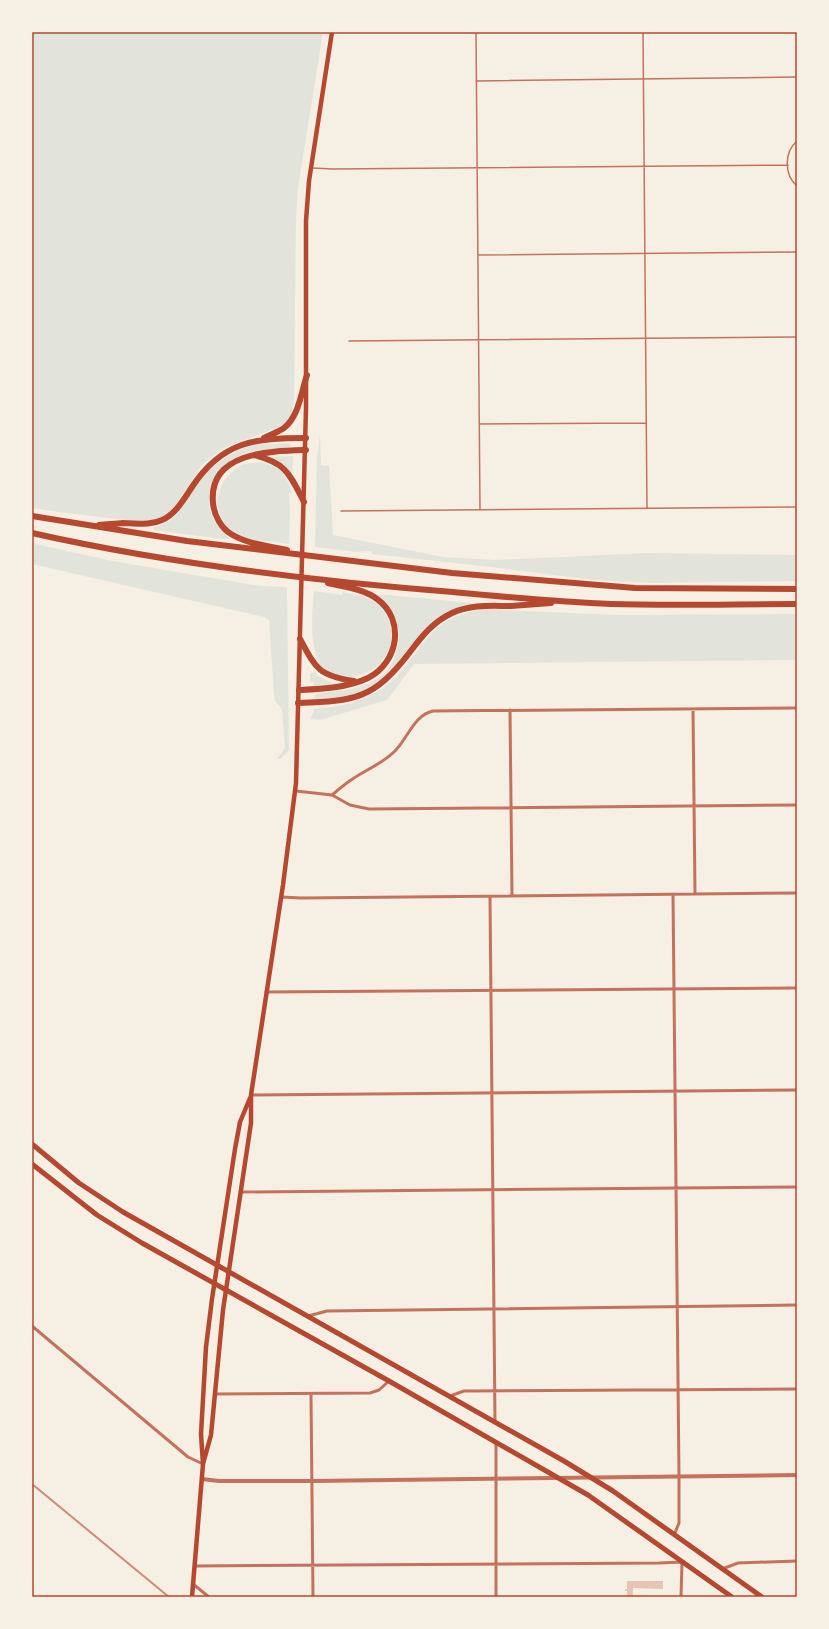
<svg xmlns="http://www.w3.org/2000/svg" width="829" height="1629" viewBox="0 0 829 1629" font-family="'PT Sans',sans-serif">
  <rect width="100%" height="100%" fill="#f6efe4"/>
  <!-- green -->
  <path fill="#e2e4dc" d="M32,32H323L298,188L296,219L294,401L291,415L286,423L277,428L223,448L202,465L173,509L162,517L142,522L58,512L32,508Z
    M320,434L321,465L329,466L333,535L443,557L495,560L646,553L797,555V581L651,583L594,580L491,567L372,554V551L356,552L315,547L317,459Z
    M289,443L291,445L290,448C257,450 227,450 213,484C208,495 208,507 212,517C216,526 225,531 229,539L213,538L153,530L154,527C179,522 182,505 196,486C210,466 233,449 258,445C268,444 279,444 289,443Z
    M293,456L292,476L285,467L270,457Z
    M260,462C282,468 285,472 292,493H289L290,511L289,544C275,541 253,542 240,536C208,520 212,481 242,465C247,463 255,463 260,462Z
    M32,543L112,561L261,586L287,587L289,750L281,759H277L285,748L282,709L275,701L274,694L269,620L264,617L32,564Z
    M314,591L342,595L343,592C354,595 368,596 377,604C411,635 380,685 337,676C331,675 324,669 319,666L320,664C309,643 312,614 314,591Z
    M376,595H388L472,603L470,606L454,610L437,618L425,629L392,672L369,689L347,698L316,699L314,696C318,692 324,693 329,692C344,691 361,688 375,680C398,668 405,634 393,613C390,605 383,600 376,595Z
    M482,609L617,615L797,614V660L414,664L387,700L320,720L310,719L314,711V709C322,707 330,708 338,706C356,703 372,696 386,686C410,669 421,636 447,621C458,615 470,612 482,609Z
    M314,671L318,676L331,682L330,685L314,686L313,682H310V673H313Z"/>
  <!-- building -->
  <path fill="#e6c5b7" d="M627,1581H663V1589L633,1588V1597H627V1591H625V1589H627Z"/>
  <g fill="none" stroke-linecap="round" stroke-linejoin="round">
    <!-- service -->
    <path stroke="#c5725c" stroke-width="1.5" d="M476,32L480,509
      M643,32L647,508
      M476,81L797,77
      M797,141C784,152 784,175 797,186
      M312,168L333,169L788,165
      M478,255L797,252
      M349,341L797,337
      M480,424L646,423
      M341,511L797,507"/>
    <!-- minor -->
    <path stroke="#c5725c" stroke-width="3" d="M693,709L695,894
      M510,710L512,896
      M296,791L332,795L350,805L369,809L797,805
      M332,795C339,789 346,783 354,778C368,769 383,763 395,751C408,738 414,715 433,711L797,708
      M673,894L679,1476V1523L674,1535
      M281,897L301,898L797,893
      M490,897L495,1422
      M266,992L797,988
      M251,1095L797,1090
      M241,1192L797,1187
      M308,1316L327,1311L797,1305
      M32,1326L188,1457L203,1464
      M215,1394L370,1393L379,1390L389,1381
      M311,1394L313,1597
      M450,1396L464,1391L797,1389
      M496,1443V1597
      M195,1566L659,1563L682,1562L681,1597
      M722,1569L738,1563L797,1561
      M193,1584L209,1597"/>
    <!-- tertiary -->
    <path stroke="#c5725c" stroke-width="4" d="M202,1479L219,1481H312L797,1475"/>
    <!-- secondary -->
    <path stroke="#b5482f" stroke-width="4.5" d="M203,1464L211,1435L223,1310L251,1123V1095L283,885L296,783L306,408V221L309,181L332,32
      M192,1597L203,1464L201,1434L206,1347L212,1299L235,1149L240,1122L250,1098"/>
    <!-- primary -->
    <path stroke="#b5482f" stroke-width="5" d="M32,1144L79,1183L123,1212L564,1461L613,1491L762,1597
      M32,1164L97,1215L142,1243L389,1381L588,1495L732,1597"/>
    <!-- motorway -->
    <path stroke="#b5482f" stroke-width="6" d="M264,438C270,435 278,432 284,428C299,416 301,393 307,375
      M254,455C287,464 289,473 304,502
      M32,516L187,541L452,573L635,588L797,589
      M99,525C107,524 115,524 123,523C137,523 149,526 162,520C176,514 184,499 192,487C222,441 255,438 306,438
      M32,533C170,564 312,581 453,592C506,597 558,602 611,604C673,606 735,604 797,604
      M287,550C269,546 247,544 231,534C221,528 214,515 213,503C208,452 270,451 306,450
      M300,639C316,669 319,676 354,681
      M299,690C321,689 347,688 368,678C398,663 406,620 377,599C364,589 344,587 328,583
      M298,703C356,701 374,699 410,652C422,636 433,622 452,613C472,604 491,606 511,606C525,605 538,604 551,603"/>
    <!-- rail -->
    <path stroke="#cf8b77" stroke-width="2" d="M32,1484L169,1597"/>
  </g>
  <!-- border -->
  <rect width="829" height="1629" fill="none" stroke="#f6efe4" stroke-width="66"/>
  <rect x="33" y="33" width="763" height="1563" fill="none" stroke="#b5482f" stroke-width="1.5"/>
</svg>
